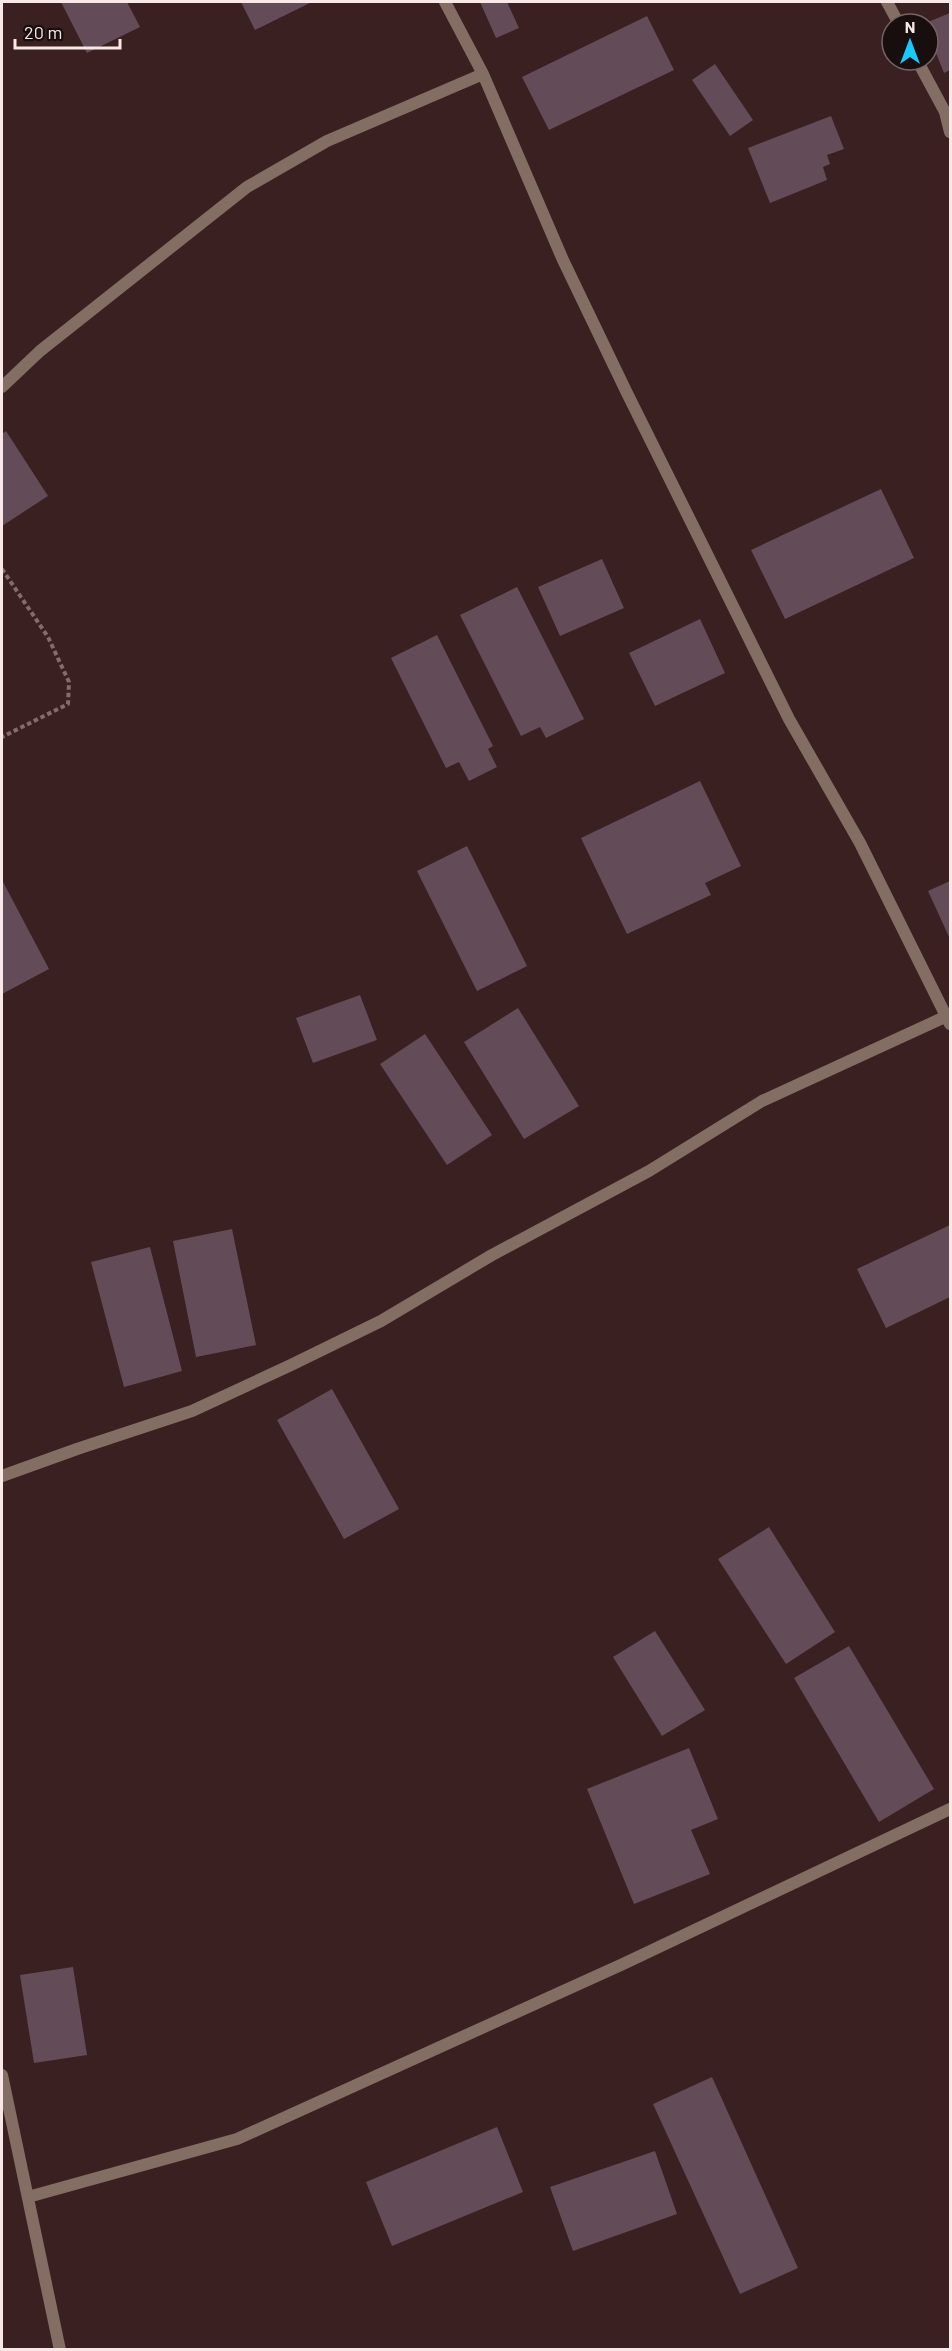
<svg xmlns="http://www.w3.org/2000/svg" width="952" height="2351" viewBox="0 0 952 2351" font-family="Barlow,sans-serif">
  <rect width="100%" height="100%" fill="#3a2021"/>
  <!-- building -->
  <path fill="#644b58" d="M61,2H127L140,27L87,53Z
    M241,2H312L255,30Z
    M480,2H507L519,28L496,38Z
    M950,13V70L944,73L928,33V24H923Z
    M647,16L674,70L549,130L522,77Z
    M715,64L753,120L730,136L692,80Z
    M831,116L844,149L827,155L830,164L823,167L827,180L770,203L748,148Z
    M6,431L48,496L2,526V434Z
    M881,489L914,558L785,619L751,550Z
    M602,559L624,608L560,636L538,587Z
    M517,587L584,719L546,738L540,727L521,736L460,615Z
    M700,619L725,673L655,706L629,653Z
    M437,635L493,746L488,749L497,767L469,781L459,762L446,768L391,658Z
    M700,781L741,866L705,883L711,895L627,934L581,838Z
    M467,846L527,966L477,991L417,871Z
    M2,880L49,969L2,994Z
    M950,881V939L928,891Z
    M360,995L377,1040L313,1063L296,1018Z
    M518,1008L579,1106L524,1139L464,1042Z
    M425,1034L492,1135L447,1165L380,1064Z
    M950,1225V1297L886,1328L857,1269Z
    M232,1229L256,1345L196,1357L173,1241Z
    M150,1247L182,1371L124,1387L91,1262Z
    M332,1389L399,1509L344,1539L277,1420Z
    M769,1527L835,1632L786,1664L718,1559Z
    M655,1631L705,1710L662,1736L613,1657Z
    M849,1646L934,1789L879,1822L794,1678Z
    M689,1748L718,1819L691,1830L710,1874L634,1904L587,1789Z
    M73,1967L87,2055L34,2063L20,1975Z
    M712,2077L798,2268L740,2294L653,2104Z
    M497,2127L523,2192L392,2246L366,2182Z
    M655,2151L677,2214L573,2251L550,2187Z"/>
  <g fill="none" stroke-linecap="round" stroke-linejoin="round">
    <!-- path -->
    <path stroke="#836c6c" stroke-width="4" stroke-dasharray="4.5 3" stroke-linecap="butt" d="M2,569L48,637L69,682L68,704L2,737"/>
    <!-- street -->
    <path stroke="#846e63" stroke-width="12" d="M445,2L483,74L563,260L626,391L789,719L860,843L950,1024
      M887,2L899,24
      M917,60L945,112L950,132
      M2,387L40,351L247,187L327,141L483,74
      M2,1476L77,1449L192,1411L291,1365L381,1321L492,1255L649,1171L762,1101L947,1016
      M2,2075L60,2350
      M28,2197L237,2139L623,1964L950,1809"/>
  </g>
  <!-- border -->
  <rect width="952" height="2351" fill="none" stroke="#fae8e8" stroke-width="6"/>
  <!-- north arrow -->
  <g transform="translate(910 42)"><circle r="28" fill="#190e0e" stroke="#736565" stroke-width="1.5"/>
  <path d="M0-4.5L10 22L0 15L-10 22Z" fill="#17cafb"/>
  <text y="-9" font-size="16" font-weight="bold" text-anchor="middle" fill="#fae8e8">N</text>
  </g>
  <!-- scale -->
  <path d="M15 39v9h105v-9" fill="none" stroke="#fae8e8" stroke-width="3"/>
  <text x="24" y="39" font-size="18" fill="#fae8e8" stroke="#190e0e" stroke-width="4.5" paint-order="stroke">20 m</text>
</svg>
